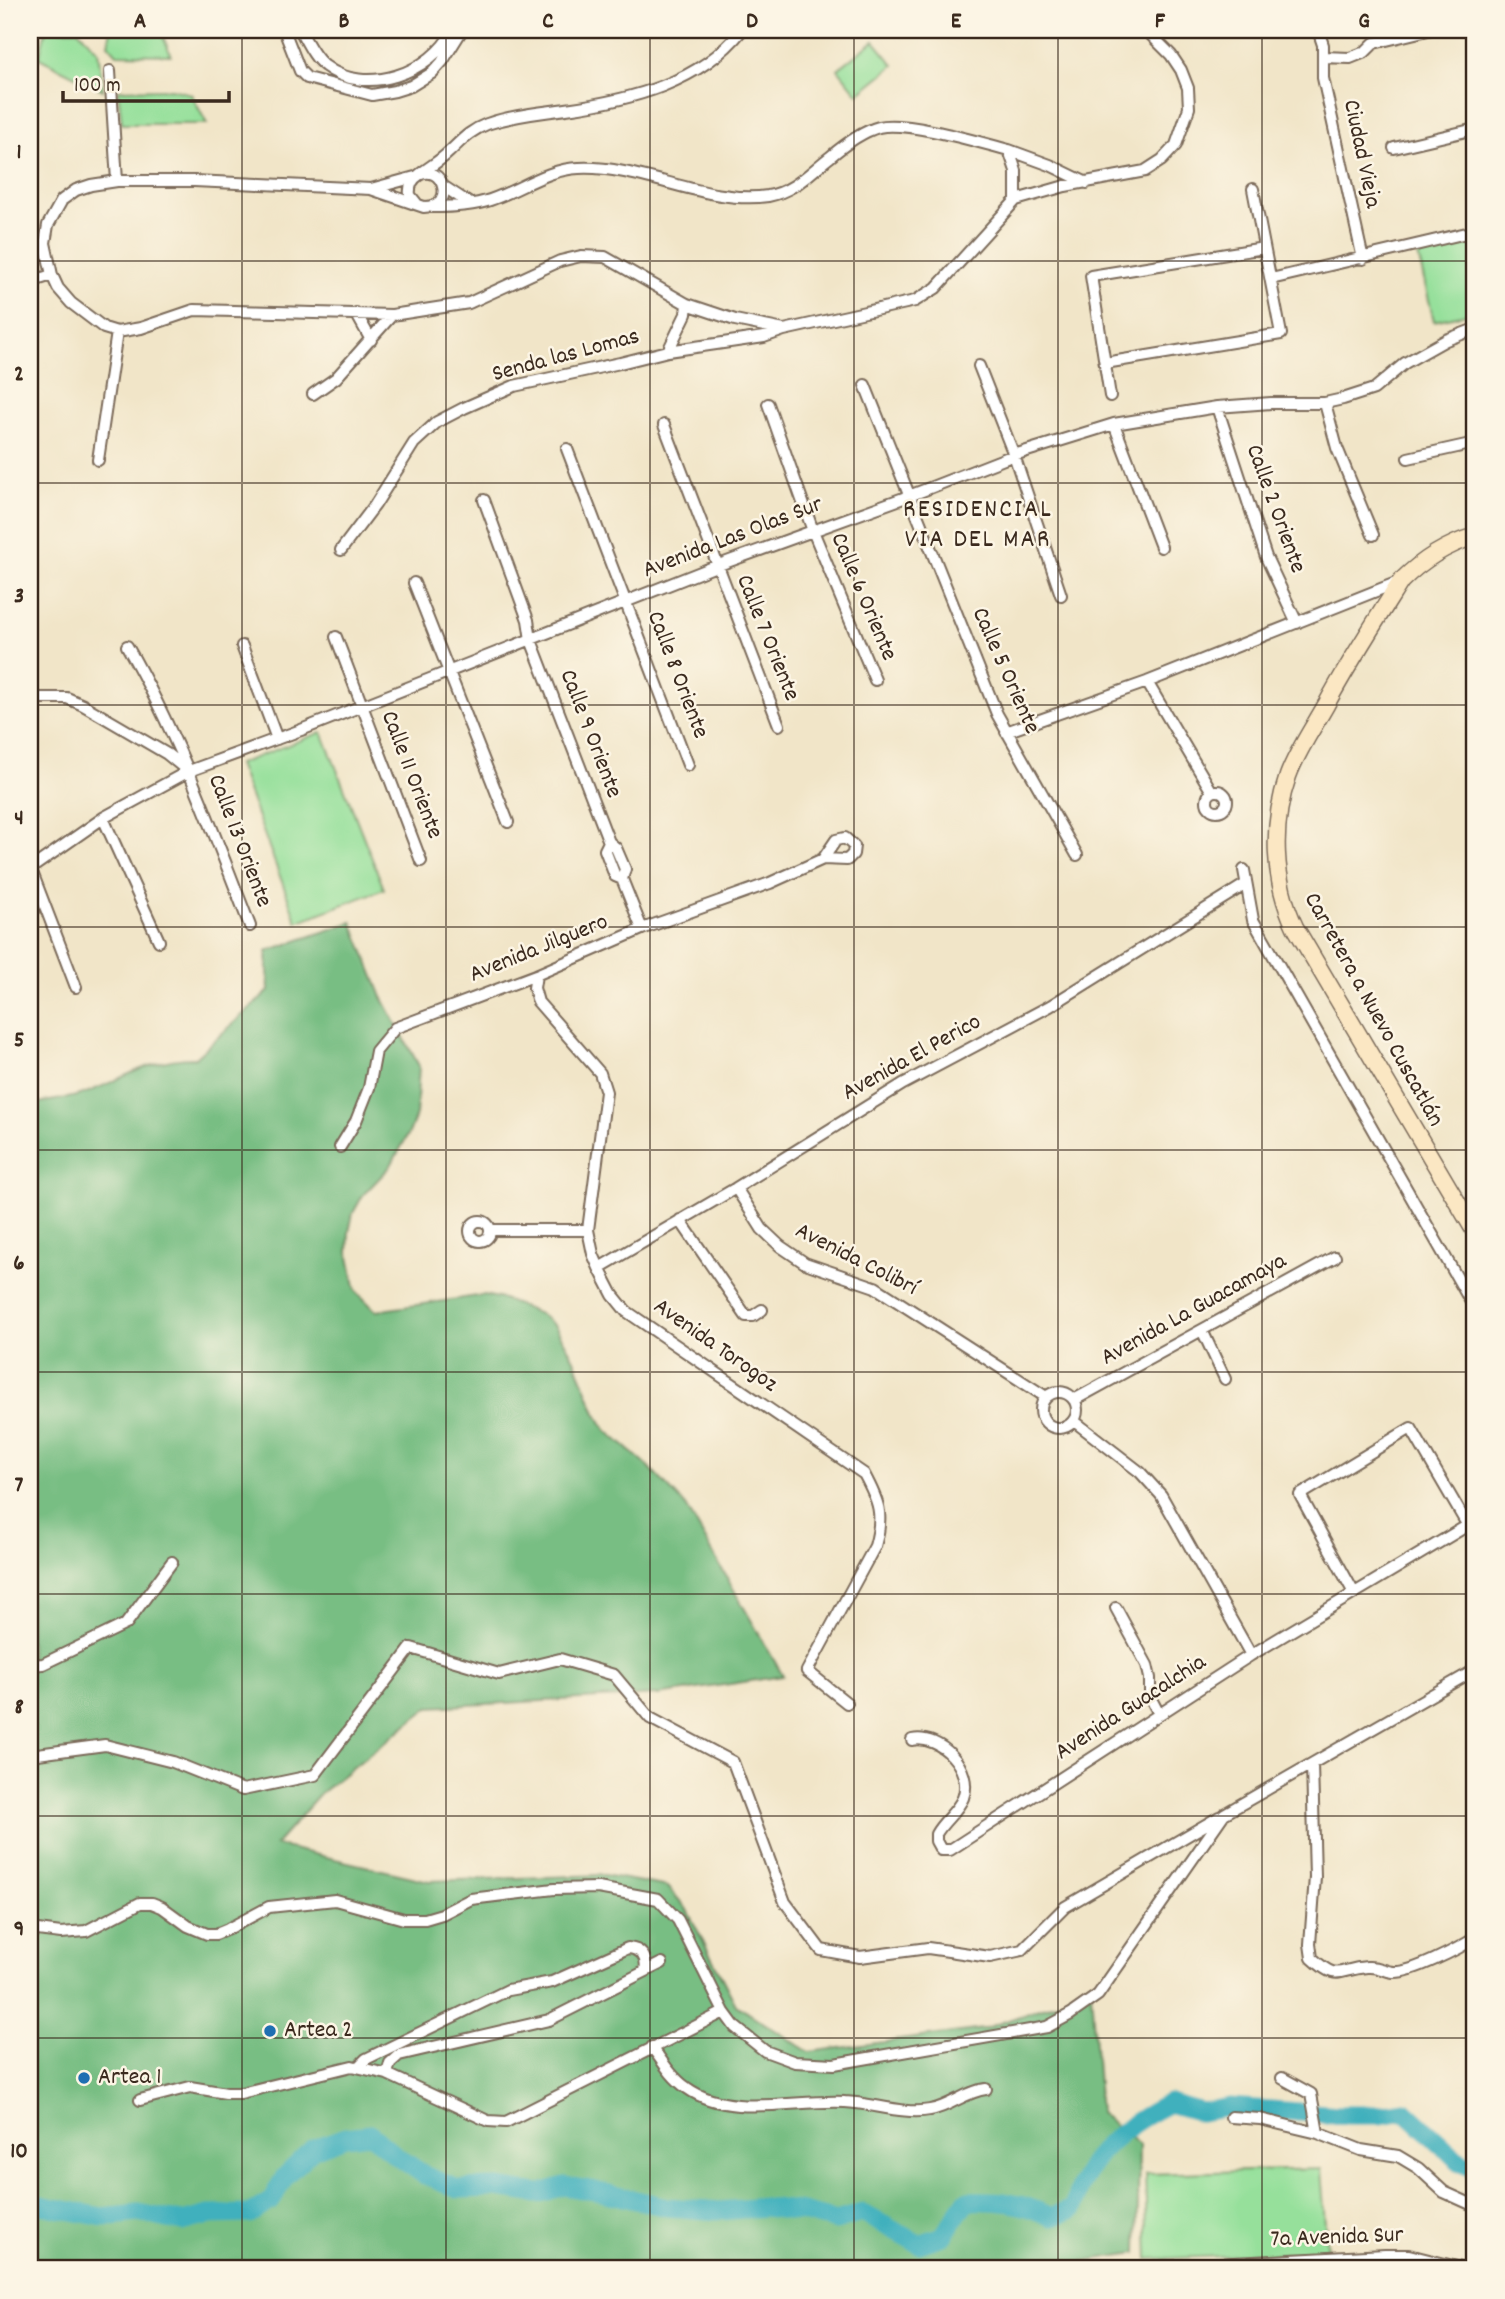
<svg xmlns="http://www.w3.org/2000/svg" width="1505" height="2299" viewBox="0 0 1505 2299" font-family="Dekko,sans-serif">
  <rect width="100%" height="100%" fill="#fcf5e5"/>
  <filter id="ink" filterUnits="userSpaceOnUse"><feTurbulence type="fractalNoise" baseFrequency=".0143" numOctaves="2"/><feDisplacementMap in="SourceGraphic" scale="14" xChannelSelector="R" yChannelSelector="G"/><feConvolveMatrix kernelMatrix="1 2 1 2 8 2 1 2 1" color-interpolation-filters="sRGB"/></filter>
  <filter id="wash" filterUnits="userSpaceOnUse"><feTurbulence type="fractalNoise" baseFrequency=".00686" numOctaves="4" result="noise"/><feDisplacementMap in="SourceGraphic" scale="28" xChannelSelector="R" yChannelSelector="G"/><feGaussianBlur stdDeviation="1.57" result="paint"/><feColorMatrix in="noise" values="0 0 0 0 0 0 0 0 0 0 0 0 0 0 0 0 0 1.4 0 .05"/><feComposite in="paint" operator="in"/></filter>
  <g filter="url(#wash)">
    <rect width="100%" height="100%" fill="#f1e5c8"/>
    <!-- green -->
    <path fill="#96e09b" stroke="#68855c" stroke-width="2" d="M46,30H78L98,51L103,90L39,58Z
      M111,30H160L171,55L117,54L108,44Z
      M874,41L894,65L858,94L838,69Z
      M172,89L191,94L207,124H122L118,90Z
      M1475,242V312L1434,321L1418,255Z
      M322,732L384,889L297,922L238,764Z
      M1321,2169L1327,2252L1148,2259L1145,2174Z"/>
    <!-- forest -->
    <path fill="#78be83" stroke="#5a7450" stroke-width="2" d="M352,922L382,997L419,1066L416,1115L409,1133L390,1167L363,1195L353,1213L349,1232L348,1252L356,1291L376,1311L484,1295L503,1299L540,1314L555,1326L574,1359L596,1413L606,1430L650,1468L686,1506L783,1676L658,1695L429,1707L322,1792L275,1845L429,1881L604,1875L668,1887L686,1908L736,2005L809,2052L983,2029L1091,1991L1100,2113L1139,2145L1137,2253L1075,2262V2269H30V1105C47,1100 66,1100 83,1094C121,1080 153,1057 195,1058L269,991L267,951Z"/>
    <g fill="none" stroke-linecap="round" stroke-linejoin="round">
      <!-- river -->
      <path stroke="#41b0bd" stroke-width="19" d="M30,2203L103,2217L139,2213L182,2222L209,2215L250,2214L271,2201L285,2176L313,2149L345,2137L371,2134L395,2155L426,2176L458,2189L497,2188L538,2194L564,2186L596,2191L667,2207L720,2211L765,2207L802,2212L836,2221L862,2213L919,2244L943,2236L966,2201C1000,2200 1021,2202 1052,2217L1073,2209C1076,2199 1079,2188 1084,2178C1100,2142 1136,2120 1169,2103L1201,2112L1230,2107L1340,2115H1379L1405,2111L1460,2162L1475,2168"/>
    </g>
  </g>
  <g filter="url(#ink)">
    <g fill="none" stroke-linecap="round" stroke-linejoin="round">
      <!-- street casing -->
      <g stroke="#7b6b5a" stroke-width="14">
        <path id="street" d="M284,30L300,71L307,78L372,95L395,91L411,86L432,73L442,62L462,30
          M300,30C307,42 314,58 325,66C365,97 432,73 453,30
          M1319,33L1323,45V78L1363,259
          M1323,57L1350,58L1365,52L1374,43L1428,30
          M110,71L117,181
          M1394,148L1475,129
          M1009,150L1050,165L1087,183
          M419,175C429,167 440,161 449,152C462,140 469,131 487,124C513,115 540,113 566,109C631,100 700,83 742,30
          M443,186L469,203
          M371,189L415,177
          M418,205L410,195C409,187 411,180 419,175C442,162 458,207 424,207L371,189L194,181H117L91,185L76,190L62,200L48,225L45,243L52,275L58,288L71,303L104,328L117,332L141,328L194,310L392,315L469,303L560,261L581,256L605,257L687,304L735,320L784,330L915,301L936,288L1016,200L1065,186L1145,171L1162,160L1176,145L1189,108L1188,88L1181,70L1171,55L1146,30
          M432,207C450,207 472,206 490,200C520,190 547,169 579,168C642,165 706,205 768,196C795,191 809,173 830,157C844,145 861,132 879,127C905,120 982,143 1009,150L1016,171V200
          M30,257L45,243
          M1271,279L1475,231
          M30,282L52,275
          M356,313L371,340
          M668,351L686,314L687,304
          M1105,363L1281,334L1253,189
          M979,366L1014,455L1061,595
          M865,385L997,714L1077,855
          M313,394L336,378L392,315
          M1110,396L1091,276L1264,248
          M1325,403L1337,448L1373,535
          M768,404L813,531L875,680
          M1217,407L1266,557L1297,623
          M30,414H31
          M1114,424L1161,547
          M664,425L779,725
          M567,449L688,765
          M1408,458L1475,443
          M98,460L117,332
          M484,500L528,620L531,640L609,842L616,848L625,869L622,879L642,929
          M341,550L375,505L414,443L437,422L464,408L514,386L620,363L668,351L764,337L784,330
          M414,583L508,822
          M336,637L421,861
          M127,646C178,735 213,831 250,926
          M242,646L277,739
          M1147,682L1212,792
          M30,698H67L83,705L167,754L188,771
          M1006,732L1147,682L1401,581
          M1207 801a10 10 0 1 1 20 0a10 10 0 1 1-20 0Z
          M103,818L159,941
          M609,842L605,850L615,876L622,879
          M30,867L76,987
          M30,869L103,818L189,771L301,730L716,566L909,496L1014,455L1114,424L1217,407L1271,403H1325L1343,399L1374,389L1405,363L1446,340L1475,329
          M1244,870L1253,920L1475,1309
          M536,975L534,988L538,1002L600,1073L606,1092L588,1230L593,1254L599,1268L613,1295L626,1311L864,1474C879,1502 884,1514 875,1546L807,1671L847,1703
          M340,1147L356,1121L369,1088L376,1051L395,1028L536,975L642,929L770,883L823,859L847,860L853,854L854,846L845,838L836,840L823,859
          M736,1188L762,1229L780,1246L805,1263L875,1287L1046,1397
          M680,1220L746,1316H753L762,1310
          M470 1231a10 10 0 1 1 20 0a10 10 0 1 1-20 0Z
          M490,1230H588
          M599,1268L736,1188L903,1084L1050,1006L1246,884
          M1202,1330L1225,1379
          M1041 1410a18 18 0 1 1 36 0a18 18 0 1 1-36 0Z
          M1074,1400L1335,1257
          M1074,1421L1140,1472L1161,1495L1251,1655
          M1354,1593L1300,1495L1411,1428L1468,1526
          M1116,1608L1147,1665L1150,1678V1697L1159,1714
          M30,1665L43,1664L126,1624L172,1562
          M912,1740C940,1734 974,1769 963,1798C957,1812 943,1821 936,1834V1841L941,1850H950L1251,1655L1475,1521
          M30,1755L105,1745L173,1762L243,1790L315,1775L411,1648L499,1674L560,1659L614,1675L650,1718L733,1762L785,1902L821,1950L860,1957L928,1948L990,1957L1022,1950L1065,1907L1219,1817
          M1312,1764L1315,1877L1310,1944L1312,1958C1339,1983 1337,1969 1367,1967C1380,1966 1383,1971 1393,1972C1410,1974 1460,1948 1475,1938
          M30,1929L61,1933L86,1931L140,1903H152L162,1907L188,1926L207,1934H216L228,1929L269,1907L335,1900L404,1919H425L442,1914L471,1899L554,1889L598,1888L658,1899L678,1920L724,2012L735,2027L765,2051L795,2062L834,2064L1047,2027L1071,2014L1098,1995L1224,1814L1475,1670
          M652,2047C662,2061 672,2078 687,2088C730,2119 795,2099 845,2102C872,2103 904,2115 930,2110C950,2107 966,2091 986,2089
          M358,2067L366,2059L508,1990L552,1982L628,1948C641,1949 648,1957 645,1971
          M387,2074L390,2063L399,2055L549,2020L662,1963
          M1282,2078L1311,2094L1318,2133
          M140,2100L190,2087L226,2093H241L352,2066L387,2074L488,2121L506,2122L724,2012
          M1231,2117L1260,2119L1318,2133L1361,2150L1398,2156L1418,2168L1444,2192L1475,2206
          M1124,2269L1385,2255H1409L1465,2269"/>
      </g>
      <!-- secondary casing -->
      <g stroke="#7b6b5a" stroke-width="19">
        <path id="secondary" d="M1475,536C1446,545 1422,560 1401,581C1375,622 1349,662 1326,705C1313,728 1297,751 1288,776C1271,825 1273,881 1295,927L1475,1232"/>
      </g>
      <!-- street -->
      <use href="#street" stroke="#fff" stroke-width="10"/>
      <!-- secondary -->
      <use href="#secondary" stroke="#fbe7c3" stroke-width="16"/>
    </g>
  </g>
  <!-- grid -->
  <path fill="none" stroke="#3b2a1e" stroke-width="2" stroke-opacity="0.55" d="M242,30V2269M446,30V2269M650,30V2269M854,30V2269M1058,30V2269M1262,30V2269M30,261H1475M30,483H1475M30,705H1475M30,927H1475M30,1150H1475M30,1372H1475M30,1594H1475M30,1816H1475M30,2038H1475"/>
  <!-- markers -->
  <g fill="#1f6fb2" stroke="#fcf5e5" stroke-width="2.5">
    <circle cx="270" cy="2031" r="7"/>
    <circle cx="84" cy="2078" r="7"/>
  </g>
  <g text-anchor="middle" dominant-baseline="central" stroke-width="5" stroke-linejoin="round" paint-order="stroke">
    <!-- street labels -->
    <g font-size="24" fill="#3b2a1e" stroke="#fcf5e5">
      <text transform="translate(1361 154) rotate(78)">Ciudad Vieja</text>
      <text transform="translate(566 356) rotate(-15)">Senda las Lomas</text>
      <text transform="translate(1275 509) rotate(70)">Calle 2 Oriente</text>
      <text transform="translate(733 538) rotate(-21)">Avenida Las Olas Sur</text>
      <text transform="translate(863 597) rotate(67)">Calle 6 Oriente</text>
      <text transform="translate(767 638) rotate(68)">Calle 7 Oriente</text>
      <text transform="translate(1005 671) rotate(66)">Calle 5 Oriente</text>
      <text transform="translate(677 675) rotate(69)">Calle 8 Oriente</text>
      <text transform="translate(590 734) rotate(69)">Calle 9 Oriente</text>
      <text transform="translate(411 775) rotate(69)">Calle 11 Oriente</text>
      <text transform="translate(239 841) rotate(69)">Calle 13 Oriente</text>
      <text transform="translate(539 949) rotate(-22)">Avenida Jilguero</text>
      <text transform="translate(1373 1010) rotate(61)">Carretera a Nuevo Cuscatlán</text>
      <text transform="translate(912 1058) rotate(-29)">Avenida El Perico</text>
      <text transform="translate(856 1260) rotate(27)">Avenida Colibrí</text>
      <text transform="translate(1194 1310) rotate(-29)">Avenida La Guacamaya</text>
      <text transform="translate(715 1346) rotate(35)">Avenida Torogoz</text>
      <text transform="translate(1131 1708) rotate(-33)">Avenida Guacalchia</text>
      <text transform="translate(1337 2238) rotate(-2)">7a Avenida Sur</text>
    </g>
    <!-- poi labels -->
    <g font-size="24" fill="#3b2a1e" stroke="#fcf5e5" text-anchor="start">
      <text x="284" y="2031">Artea 2</text>
      <text x="98" y="2078">Artea 1</text>
    </g>
    <!-- neighbourhood labels -->
    <g font-size="26" letter-spacing="2" fill="#3b2a1e" stroke="#fcf5e5">
      <text x="978" y="510">RESIDENCIAL<tspan x="978" dy="30">VIA DEL MAR</tspan></text>
    </g>
  </g>
  <!-- margin -->
  <rect width="1505" height="2299" fill="none" stroke="#fcf5e5" stroke-width="77"/>
  <!-- scale -->
  <path d="M63 91v10h166v-10" fill="none" stroke="#3b2a1e" stroke-width="3.5"/>
  <text x="74" y="91" font-size="21" fill="#3b2a1e" stroke="#fcf5e5" stroke-width="5" paint-order="stroke">100 m</text>
  <rect x="38" y="38" width="1428" height="2222" fill="none" stroke="#3b2a1e" stroke-width="2.5"/>
  <g font-size="23" text-anchor="middle" font-weight="bold" fill="#3b2a1e">
    <text x="140" y="27">A</text>
    <text x="344" y="27">B</text>
    <text x="548" y="27">C</text>
    <text x="752" y="27">D</text>
    <text x="956" y="27">E</text>
    <text x="1160" y="27">F</text>
    <text x="1364" y="27">G</text>
    <text x="19" y="158">1</text>
    <text x="19" y="380">2</text>
    <text x="19" y="602">3</text>
    <text x="19" y="824">4</text>
    <text x="19" y="1046">5</text>
    <text x="19" y="1269">6</text>
    <text x="19" y="1491">7</text>
    <text x="19" y="1713">8</text>
    <text x="19" y="1935">9</text>
    <text x="19" y="2157">10</text>
  </g>
</svg>
